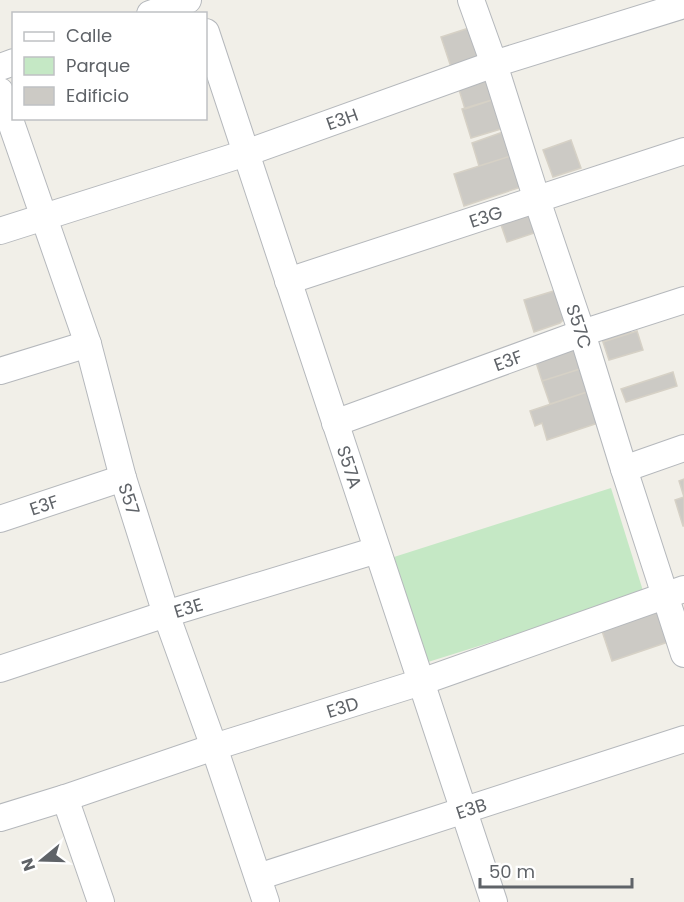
<svg xmlns="http://www.w3.org/2000/svg" width="684" height="902" viewBox="0 0 684 902" font-family="Poppins,sans-serif">
  <rect width="100%" height="100%" fill="#f1efe8"/>
  <!-- green -->
  <path fill="#c5e8c5" d="M611,488L644,594L428,662L394,557Z"/>
  <!-- building -->
  <path fill="#cccac5" stroke="#d6d1c6" stroke-width="1.5" d="M469,28L479,57L451,67L441,37Z
    M483,71L492,100L465,109L456,80Z
    M492,100L501,129L471,138L462,109Z
    M503,132L511,156L479,166L472,143Z
    M571,140L581,168L553,177L543,150Z
    M511,156L521,187L464,206L454,174Z
    M529,208L537,232L507,242L498,216Z
    M557,290L565,318L560,323L534,332L524,300Z
    M626,321L631,333L603,342L600,332Z
    M637,331L643,350L609,360L603,342Z
    M571,341L580,369L542,381L533,353Z
    M580,369L587,392L550,404L542,381Z
    M673,372L677,386L626,402L621,389Z
    M587,392L598,423L547,440L542,423L535,426L530,411Z
    M684,479V526H683L675,500L684,497L679,481Z
    M660,609L671,641L612,661L600,625Z"/>
  <g fill="none" stroke-linecap="round" stroke-linejoin="round">
    <!-- minor casing -->
    <g stroke="#b5b8bc" stroke-width="28">
      <g id="minor">
        <path id="s1" d="M471,0L494,64L537,200L582,333L624,469L684,654"/>
        <path d="M150,14L188,0"/>
        <path id="s2" d="M206,32L494,902"/>
        <path d="M0,67L14,62"/>
        <path id="s3" d="M0,91L88,344L123,478L166,614L214,747L266,902"/>
        <path id="s4" d="M0,231L246,153L494,64L684,5"/>
        <path id="s5" d="M288,281L684,151"/>
        <path d="M0,371L88,344"/>
        <path id="s6" d="M335,423L582,333L684,300"/>
        <path d="M624,469L684,448"/>
        <path id="s7" d="M0,519L123,478"/>
        <path id="s8" d="M0,669L166,614L377,550"/>
        <path d="M65,798L101,902"/>
        <path id="s9" d="M0,818L65,798L214,747L421,682L684,589"/>
        <path id="s10" d="M258,877L684,739"/>
      </g>
    </g>
    <!-- minor -->
    <use href="#minor" stroke="#fff" stroke-width="26"/>
  </g>
  <g text-anchor="middle" dominant-baseline="central" stroke-width="6" stroke-linejoin="round" paint-order="stroke">
    <!-- street labels -->
    <g font-size="18" fill="#5f6368" stroke="#fff">
      <text stroke="none"><textPath href="#s4" startOffset="360">E3H</textPath></text>
      <text stroke="none"><textPath href="#s5" startOffset="208">E3G</textPath></text>
      <text stroke="none"><textPath href="#s1" startOffset="344">S57C</textPath></text>
      <text stroke="none"><textPath href="#s6" startOffset="184">E3F</textPath></text>
      <text stroke="none"><textPath href="#s2" startOffset="458">S57A</textPath></text>
      <text stroke="none"><textPath href="#s3" startOffset="428">S57</textPath></text>
      <text stroke="none"><textPath href="#s7" startOffset="46">E3F</textPath></text>
      <text stroke="none"><textPath href="#s8" startOffset="198">E3E</textPath></text>
      <text stroke="none"><textPath href="#s9" startOffset="360">E3D</textPath></text>
      <text stroke="none"><textPath href="#s10" startOffset="224">E3B</textPath></text>
    </g>
  </g>
  <!-- legend -->
  <rect x="12" y="12" width="195" height="108" fill="#ffffff" stroke="#bfc1c3" stroke-width="1.5"/>
  <rect x="24" y="32" width="30" height="9" fill="#ffffff" stroke="#bfc1c3" stroke-width="1.5"/>
  <text x="66" y="42" font-size="18" fill="#5f6368">Calle</text>
  <rect x="24" y="57" width="30" height="18" fill="#c5e8c5" stroke="#bfc1c3" stroke-width="1.5"/>
  <text x="66" y="72" font-size="18" fill="#5f6368">Parque</text>
  <rect x="24" y="87" width="30" height="18" fill="#cccac5" stroke="#bfc1c3" stroke-width="1.5"/>
  <text x="66" y="102" font-size="18" fill="#5f6368">Edificio</text>
  <!-- north arrow -->
  <g transform="translate(42 860) rotate(251)" stroke="#ffffff" stroke-width="4.5" paint-order="stroke">
  <path d="M0-4.5L10 22L0 15L-10 22Z" fill="#5f6368"/>
  <text y="-9" font-size="16" font-weight="bold" text-anchor="middle" fill="#5f6368">N</text>
  </g>
  <!-- scale -->
  <path d="M480 878v9h152v-9" fill="none" stroke="#5f6368" stroke-width="3"/>
  <text x="489" y="878" font-size="18" fill="#5f6368" stroke="#ffffff" stroke-width="4.5" paint-order="stroke">50 m</text>
</svg>
